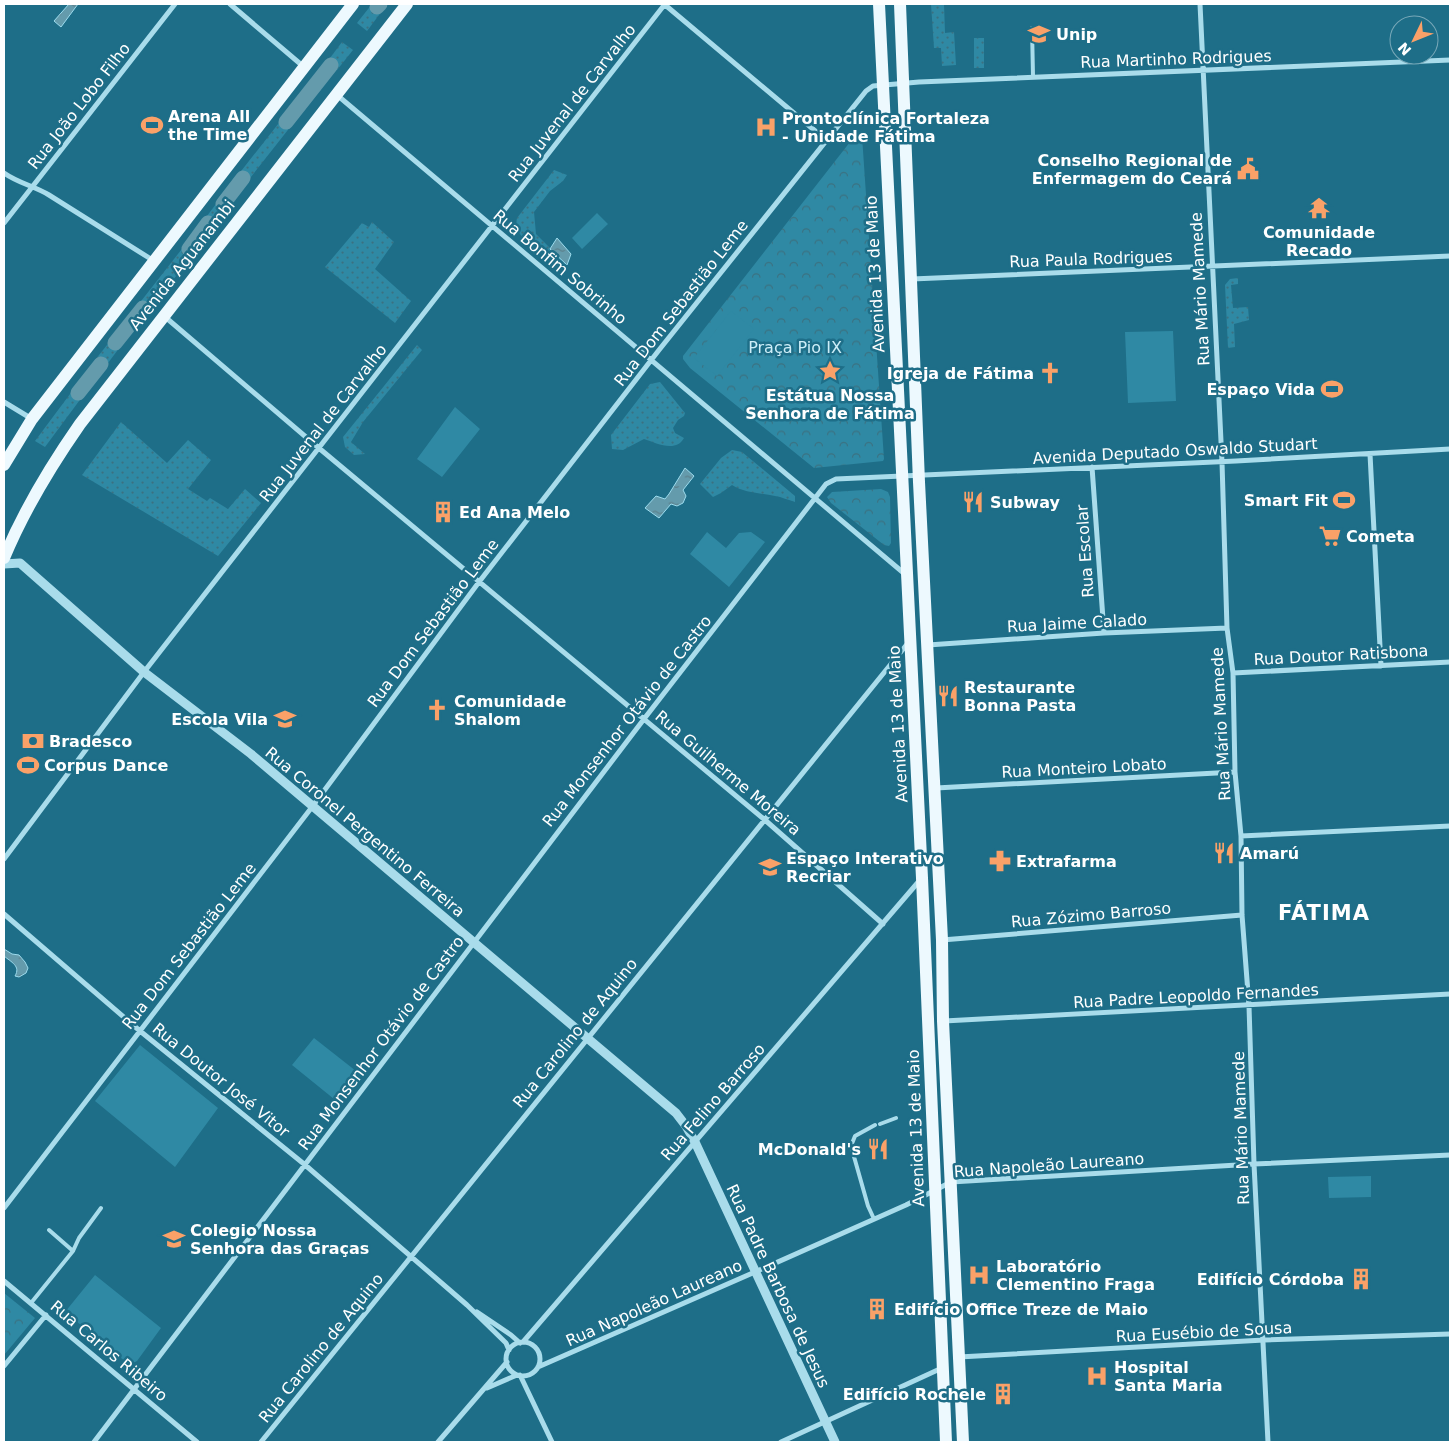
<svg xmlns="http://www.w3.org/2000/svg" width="1454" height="1446" viewBox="0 0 1454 1446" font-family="'DejaVu Sans',sans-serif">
  <defs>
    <pattern id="grass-dots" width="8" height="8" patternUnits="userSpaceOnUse" patternTransform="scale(1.25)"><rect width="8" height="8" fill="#2f89a4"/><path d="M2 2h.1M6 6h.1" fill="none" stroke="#3b7181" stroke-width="1.8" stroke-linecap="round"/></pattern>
    <pattern id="park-crowns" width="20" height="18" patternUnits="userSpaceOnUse" patternTransform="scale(1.25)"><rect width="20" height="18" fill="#2f89a4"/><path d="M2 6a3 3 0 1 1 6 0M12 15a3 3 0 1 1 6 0" fill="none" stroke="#3b7181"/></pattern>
    <pattern id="water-ripples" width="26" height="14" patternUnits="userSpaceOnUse" patternTransform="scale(1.25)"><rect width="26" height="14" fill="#649bac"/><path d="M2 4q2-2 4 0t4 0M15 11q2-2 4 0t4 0" fill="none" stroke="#5c7f8a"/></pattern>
  </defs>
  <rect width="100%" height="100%" fill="#1e6e88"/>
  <!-- grass -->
  <path fill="url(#grass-dots)" d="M372,4L382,11L367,31L357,23Z
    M931,4H944L945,33L954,32L956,65L942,66L941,48H934Z
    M974,38H984V68H974Z
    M342,42L353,50L337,70L327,62Z
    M282,119L291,126L247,182L238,175Z
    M554,170L567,175L563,181L550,191L534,212L536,234L567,265L560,268C549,260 527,244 520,234C516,229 516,223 517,218Z
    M219,200L228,208L213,227L204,220Z
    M372,222L394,242L375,269L411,301L395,323L325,267L362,223L369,227Z
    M185,245L194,253L148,312L138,305Z
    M1238,278V284L1231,285L1233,308L1248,307L1249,320L1234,324L1235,347L1228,348L1225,285L1230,279Z
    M111,340L120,347L105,367L95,360Z
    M417,345L422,350L363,422L351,442L365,454L354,455L345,447L343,437Z
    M660,382L685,413L684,416L678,420L673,428L675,433L684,438C676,453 656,443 644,439L623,450L612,449L611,435L650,384Z
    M73,390L82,397L45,447L35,441Z
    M121,422L167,463L188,440L211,460L188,489L207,501L210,498L228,509L245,489L261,503L218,556L82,475Z
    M732,450L742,452L795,496V502C788,500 782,497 775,496C761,493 744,493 732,485L721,493L713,497L700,484L721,458Z"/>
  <!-- park -->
  <path fill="url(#park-crowns)" d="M861,132L862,136L884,459L883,461L814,468L690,368L683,359V356L857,133Z
    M881,489L888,492L890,497L891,543L889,546L884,545L831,503L827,497L832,492Z
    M4,1293L35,1318L4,1355Z"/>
  <!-- pitch -->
  <path fill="#2f89a4" d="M597,213L608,224L582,249L572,238Z
    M731,311L754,329L717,376L694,358Z
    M1173,331L1176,401L1128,403L1125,332Z
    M455,407L480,429L442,477L417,459Z
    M707,532L726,548L739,533L751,532L765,542L729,587L690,554Z
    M314,1038L356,1071L334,1099L292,1065Z
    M140,1045L218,1108L175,1167L95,1101Z
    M1371,1176V1197L1329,1198L1328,1177Z
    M95,1275L161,1328L137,1361L131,1364L126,1362L65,1312Z"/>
  <!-- water -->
  <path fill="url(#water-ripples)" stroke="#9cdbed" d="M69,4H78L61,27L54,21Z
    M557,238L571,254L567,265L550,249Z
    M685,468L694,476L683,490L686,496L683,503L677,506L671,504L659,518L645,508L656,496L665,499L669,494Z
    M4,949L12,954L19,955L25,962L28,968L26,973L19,977L15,976C21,966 11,962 4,956Z"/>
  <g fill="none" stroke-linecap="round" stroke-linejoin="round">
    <!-- canal -->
    <path stroke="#649bac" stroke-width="15" d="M377,7L380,4
      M286,122L331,65
      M223,204L243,178
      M189,249L208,223
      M115,343L143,308
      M78,393L101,364"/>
    <!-- service -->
    <path stroke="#a9dceb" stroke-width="4" d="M1032,28L1033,76
      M880,1124L896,1118
      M874,1219L868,1206L851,1146L855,1136L875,1125
      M49,1230L73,1251
      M31,1303L73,1251L79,1238L101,1208"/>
    <!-- minor -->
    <path stroke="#a9dceb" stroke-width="5" d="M230,4L304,67
      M664,4L826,140
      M1200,4L1222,462L1227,628L1233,673L1235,772L1241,836L1242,915L1249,1006L1254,1164L1268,1442
      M337,95L906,575
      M4,173C18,183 34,186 49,195L154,261
      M4,223L175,4
      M912,279L1450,256
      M164,316L320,449L765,820L883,924
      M4,402L32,419
      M1370,454L1381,666
      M1092,467L1104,633
      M928,645L1104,633L1227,628
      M1233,673L1450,662
      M936,788L1235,772
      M1241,836L1450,826
      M4,859L144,672L665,4
      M4,914L140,1031L304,1164L467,1305L506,1343L509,1350
      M942,940L1242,915
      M944,1021L1450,994
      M4,1208L312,807L479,582L659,350L866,91L873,86L919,82L1450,60
      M4,1281L197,1442
      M477,1312L511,1335L520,1343
      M523,1342L920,880
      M506 1359a17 17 0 1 1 34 0a17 17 0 1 1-34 0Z
      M959,1357L1264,1340L1450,1334
      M4,1366L46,1315
      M538,1367L755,1272L906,1205L951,1182L1254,1164L1450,1155
      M520,1375L552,1442
      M487,1388L517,1375
      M94,1442L644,719L826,484L836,479L1236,461L1450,449
      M261,1442L908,643
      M438,1442L507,1362
      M781,1442L942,1368"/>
    <!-- tertiary -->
    <path stroke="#a9dceb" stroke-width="9" d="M4,564L20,563L144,672L251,754L676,1113L686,1126L695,1142L835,1442"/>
    <!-- primary -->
    <path stroke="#edf9fe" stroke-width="12" d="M879,4L922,878L946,1442
      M900,4L919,482L942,940L943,1021L963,1442
      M4,465L32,419L353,4
      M4,558C24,510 50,467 80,424L407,4"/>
  </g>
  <!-- icons -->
  <defs>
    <g id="university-bare" transform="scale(1.725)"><path d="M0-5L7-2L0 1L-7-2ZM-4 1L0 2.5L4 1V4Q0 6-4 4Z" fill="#faa168" stroke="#1e6e88" stroke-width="2.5" paint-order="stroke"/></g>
    <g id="stadium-bare" transform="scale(1.725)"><path d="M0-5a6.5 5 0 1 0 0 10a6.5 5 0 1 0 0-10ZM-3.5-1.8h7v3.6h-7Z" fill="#faa168" stroke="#1e6e88" stroke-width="2.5" paint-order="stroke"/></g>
    <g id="hospital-bare" transform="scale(1.725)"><path d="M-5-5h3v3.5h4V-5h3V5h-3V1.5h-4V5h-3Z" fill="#faa168" stroke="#1e6e88" stroke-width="2.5" paint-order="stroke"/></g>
    <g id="civic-bare" transform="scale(1.725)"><path d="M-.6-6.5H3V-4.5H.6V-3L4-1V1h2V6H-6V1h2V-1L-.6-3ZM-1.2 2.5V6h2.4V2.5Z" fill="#faa168" stroke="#1e6e88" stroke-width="2.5" paint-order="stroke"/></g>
    <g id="temple-bare" transform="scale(1.725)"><path d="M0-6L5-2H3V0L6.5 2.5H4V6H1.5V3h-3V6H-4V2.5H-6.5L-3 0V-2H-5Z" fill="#faa168" stroke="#1e6e88" stroke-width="2.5" paint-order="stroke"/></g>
    <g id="sight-bare" transform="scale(1.725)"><path d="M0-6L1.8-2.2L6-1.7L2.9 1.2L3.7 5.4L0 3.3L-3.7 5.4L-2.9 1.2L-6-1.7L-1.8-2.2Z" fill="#faa168" stroke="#1e6e88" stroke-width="2.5" paint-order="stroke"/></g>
    <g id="church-bare" transform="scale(1.725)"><path d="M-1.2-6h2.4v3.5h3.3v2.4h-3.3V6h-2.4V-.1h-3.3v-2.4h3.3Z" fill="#faa168" stroke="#1e6e88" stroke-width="2.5" paint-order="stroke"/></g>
    <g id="restaurant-bare" transform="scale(1.725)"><path d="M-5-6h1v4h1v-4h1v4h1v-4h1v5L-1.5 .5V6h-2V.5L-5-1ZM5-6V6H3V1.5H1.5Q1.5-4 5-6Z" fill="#faa168" stroke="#1e6e88" stroke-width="2.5" paint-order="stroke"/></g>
    <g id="building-bare" transform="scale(1.725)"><path d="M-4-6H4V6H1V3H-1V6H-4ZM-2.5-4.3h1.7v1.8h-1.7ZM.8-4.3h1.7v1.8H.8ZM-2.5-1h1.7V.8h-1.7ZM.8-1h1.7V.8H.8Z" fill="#faa168" stroke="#1e6e88" stroke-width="2.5" paint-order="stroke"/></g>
    <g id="supermarket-bare" transform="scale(1.725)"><path d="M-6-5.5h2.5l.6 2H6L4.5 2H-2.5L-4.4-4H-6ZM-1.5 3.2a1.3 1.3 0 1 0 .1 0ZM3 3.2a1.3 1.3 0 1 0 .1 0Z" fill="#faa168" stroke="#1e6e88" stroke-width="2.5" paint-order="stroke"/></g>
    <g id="school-bare" transform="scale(1.725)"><path d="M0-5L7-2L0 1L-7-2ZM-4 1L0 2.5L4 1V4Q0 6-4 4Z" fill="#faa168" stroke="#1e6e88" stroke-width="2.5" paint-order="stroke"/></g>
    <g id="bank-bare" transform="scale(1.725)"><path d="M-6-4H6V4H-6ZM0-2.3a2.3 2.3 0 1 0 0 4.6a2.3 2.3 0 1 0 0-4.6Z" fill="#faa168" stroke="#1e6e88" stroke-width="2.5" paint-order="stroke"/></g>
    <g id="pharmacy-bare" transform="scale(1.725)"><path d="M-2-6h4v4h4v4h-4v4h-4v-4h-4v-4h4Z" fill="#faa168" stroke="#1e6e88" stroke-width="2.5" paint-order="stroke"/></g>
  </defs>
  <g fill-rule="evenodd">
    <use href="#university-bare" x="1039" y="34"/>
    <use href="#stadium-bare" x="152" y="125"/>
    <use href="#hospital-bare" x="766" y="127"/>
    <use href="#civic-bare" x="1248" y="169"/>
    <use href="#temple-bare" x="1319" y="208"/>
    <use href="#sight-bare" x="830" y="371"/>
    <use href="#church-bare" x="1050" y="373"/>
    <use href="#stadium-bare" x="1332" y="389"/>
    <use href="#stadium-bare" x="1344" y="500"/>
    <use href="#restaurant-bare" x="973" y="502"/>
    <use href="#building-bare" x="443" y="512"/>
    <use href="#supermarket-bare" x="1330" y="536"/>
    <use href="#restaurant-bare" x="948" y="696"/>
    <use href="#church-bare" x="437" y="710"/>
    <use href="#school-bare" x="285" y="719"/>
    <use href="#bank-bare" x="33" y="741"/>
    <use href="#stadium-bare" x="28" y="765"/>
    <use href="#restaurant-bare" x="1224" y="853"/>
    <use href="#pharmacy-bare" x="1000" y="861"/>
    <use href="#school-bare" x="770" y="867"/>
    <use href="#restaurant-bare" x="878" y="1149"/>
    <use href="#school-bare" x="174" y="1239"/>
    <use href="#hospital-bare" x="979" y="1275"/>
    <use href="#building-bare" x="1361" y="1279"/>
    <use href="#building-bare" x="877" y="1309"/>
    <use href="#hospital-bare" x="1097" y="1376"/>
    <use href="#building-bare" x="1003" y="1394"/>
  </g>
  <g text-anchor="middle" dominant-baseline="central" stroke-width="5" stroke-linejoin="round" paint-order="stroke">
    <!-- poi labels -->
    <g font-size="16" font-weight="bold" fill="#fff" stroke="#1e6e88" text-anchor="start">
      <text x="1056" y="34">Unip</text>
      <text x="168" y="116">Arena All<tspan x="168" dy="18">the Time</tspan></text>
      <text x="782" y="118">Prontoclínica Fortaleza<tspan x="782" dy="18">- Unidade Fátima</tspan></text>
      <text x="1232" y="160" text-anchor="end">Conselho Regional de<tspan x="1232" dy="18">Enfermagem do Ceará</tspan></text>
      <text x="1319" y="232" text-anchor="middle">Comunidade<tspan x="1319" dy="18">Recado</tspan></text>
      <text x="1034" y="373" text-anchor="end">Igreja de Fátima</text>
      <text x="1315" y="389" text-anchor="end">Espaço Vida</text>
      <text x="830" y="395" text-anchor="middle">Estátua Nossa<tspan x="830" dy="18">Senhora de Fátima</tspan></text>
      <text x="1328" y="500" text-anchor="end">Smart Fit</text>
      <text x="990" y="502">Subway</text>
      <text x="459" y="512">Ed Ana Melo</text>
      <text x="1346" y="536">Cometa</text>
      <text x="964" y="687">Restaurante<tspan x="964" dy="18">Bonna Pasta</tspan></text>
      <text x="454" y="701">Comunidade<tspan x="454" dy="18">Shalom</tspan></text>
      <text x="268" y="719" text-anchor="end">Escola Vila</text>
      <text x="49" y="741">Bradesco</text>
      <text x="44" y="765">Corpus Dance</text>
      <text x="1240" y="853">Amarú</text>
      <text x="786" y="858">Espaço Interativo<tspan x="786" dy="18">Recriar</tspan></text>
      <text x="1016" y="861">Extrafarma</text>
      <text x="861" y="1149" text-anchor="end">McDonald's</text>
      <text x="190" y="1230">Colegio Nossa<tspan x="190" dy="18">Senhora das Graças</tspan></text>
      <text x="996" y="1266">Laboratório<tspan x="996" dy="18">Clementino Fraga</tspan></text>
      <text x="1344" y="1279" text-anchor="end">Edifício Córdoba</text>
      <text x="894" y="1309">Edifício Office Treze de Maio</text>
      <text x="1114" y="1367">Hospital<tspan x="1114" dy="18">Santa Maria</tspan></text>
      <text x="986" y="1394" text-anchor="end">Edifício Rochele</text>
    </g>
    <!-- street labels -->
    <g font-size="16" fill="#fff" stroke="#1e6e88">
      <text transform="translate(1176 59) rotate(-2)">Rua Martinho Rodrigues</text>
      <text transform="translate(572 103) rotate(-52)">Rua Juvenal de Carvalho</text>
      <text transform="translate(79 106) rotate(-52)">Rua João Lobo Filho</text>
      <text transform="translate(1091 259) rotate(-2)">Rua Paula Rodrigues</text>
      <text transform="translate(182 265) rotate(-52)">Avenida Aguanambi</text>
      <text transform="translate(560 267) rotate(40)">Rua Bonfim Sobrinho</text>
      <text transform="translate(875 274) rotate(-93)">Avenida 13 de Maio</text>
      <text transform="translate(1200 289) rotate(-93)">Rua Mário Mamede</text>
      <text transform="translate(681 303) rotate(-52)">Rua Dom Sebastião Leme</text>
      <text transform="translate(323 423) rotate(-52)">Rua Juvenal de Carvalho</text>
      <text transform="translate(1175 451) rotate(-3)">Avenida Deputado Oswaldo Studart</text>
      <text transform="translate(1085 551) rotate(-94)">Rua Escolar</text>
      <text transform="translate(433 623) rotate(-53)">Rua Dom Sebastião Leme</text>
      <text transform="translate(1077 623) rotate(-3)">Rua Jaime Calado</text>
      <text transform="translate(1341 655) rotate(-3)">Rua Doutor Ratisbona</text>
      <text transform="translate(627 721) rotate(-52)">Rua Monsenhor Otávio de Castro</text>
      <text transform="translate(898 724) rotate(-93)">Avenida 13 de Maio</text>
      <text transform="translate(1221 724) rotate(-93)">Rua Mário Mamede</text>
      <text transform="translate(1084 768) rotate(-3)">Rua Monteiro Lobato</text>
      <text transform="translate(728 773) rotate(40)">Rua Guilherme Moreira</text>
      <text transform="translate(365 832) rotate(40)">Rua Coronel Pergentino Ferreira</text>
      <text transform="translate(1091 915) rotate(-5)">Rua Zózimo Barroso</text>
      <text transform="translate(189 946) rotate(-52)">Rua Dom Sebastião Leme</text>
      <text transform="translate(1196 996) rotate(-3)">Rua Padre Leopoldo Fernandes</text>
      <text transform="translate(575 1033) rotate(-51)">Rua Carolino de Aquino</text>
      <text transform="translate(381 1043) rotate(-53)">Rua Monsenhor Otávio de Castro</text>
      <text transform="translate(221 1080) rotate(39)">Rua Doutor José Vitor</text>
      <text transform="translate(713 1102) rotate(-49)">Rua Felino Barroso</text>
      <text transform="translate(916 1128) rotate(-92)">Avenida 13 de Maio</text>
      <text transform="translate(1241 1128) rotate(-92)">Rua Mário Mamede</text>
      <text transform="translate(1049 1165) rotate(-4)">Rua Napoleão Laureano</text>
      <text transform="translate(778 1286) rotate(65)">Rua Padre Barbosa de Jesus</text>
      <text transform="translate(654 1303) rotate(-24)">Rua Napoleão Laureano</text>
      <text transform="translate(1204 1332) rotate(-3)">Rua Eusébio de Sousa</text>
      <text transform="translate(321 1348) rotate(-51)">Rua Carolino de Aquino</text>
      <text transform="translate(109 1351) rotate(40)">Rua Carlos Ribeiro</text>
    </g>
    <!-- park labels -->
    <g font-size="16" fill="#cdeef8" stroke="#1e6e88">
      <text x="795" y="347">Praça Pio IX</text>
    </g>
    <!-- district labels -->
    <g font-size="21" font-weight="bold" letter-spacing="1" fill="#fff" stroke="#1e6e88">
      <text x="1324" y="913">FÁTIMA</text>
    </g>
  </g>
  <!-- border -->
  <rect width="1454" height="1446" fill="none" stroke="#ffffff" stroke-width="10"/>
  <!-- north arrow -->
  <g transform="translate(1414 40) rotate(227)"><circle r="24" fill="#1e6e88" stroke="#78a8b8"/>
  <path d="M0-4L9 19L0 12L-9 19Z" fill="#faa168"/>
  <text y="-8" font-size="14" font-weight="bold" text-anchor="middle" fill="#ffffff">N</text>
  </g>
</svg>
